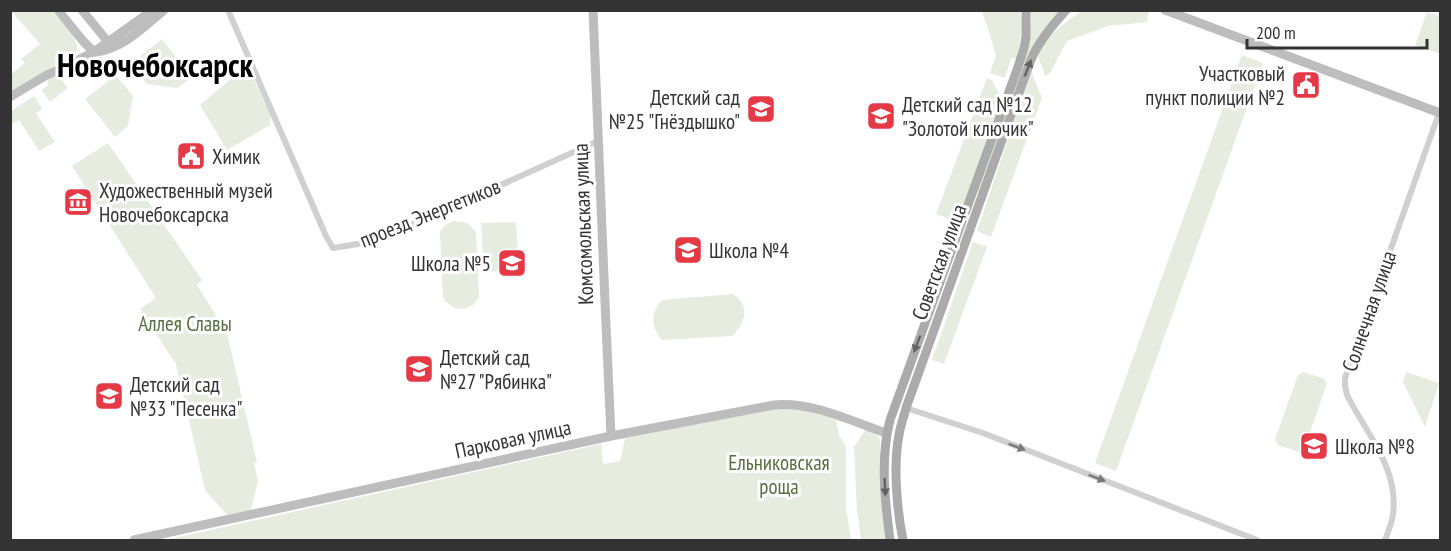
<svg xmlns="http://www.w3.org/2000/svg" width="1451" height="551" viewBox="0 0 1451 551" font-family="'PT Sans Narrow',sans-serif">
  <rect width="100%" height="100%" fill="#fff"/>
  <!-- green -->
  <path fill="#e6ecdf" d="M1052,10L1058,11L1059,14L1051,23L979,192L976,191L1029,41L1031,22L1030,11Z
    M1084,10L1149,11L1147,22L1108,26L1067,41L1050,73L1045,76L1038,56C1048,34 1061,26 1080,12Z
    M11,11H52C61,22 79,36 77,51L11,93V74L25,63L21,59L40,44Z
    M982,11H1020C1023,26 1020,43 1017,59L1011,58L1005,78L990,73L996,55Z
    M1427,12L1440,16V54L1415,45Z
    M162,39L192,77L177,88L147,84L131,63Z
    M1242,55L1263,63L1116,471L1095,463Z
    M247,65L271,116L270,125L227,150L200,105Z
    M1031,71L1042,98L991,237L977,231Z
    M52,75H58L68,88L50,102L42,90L48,85L47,77Z
    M116,75L133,96L128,126L115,137L85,99Z
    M987,78L992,80L1002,100L960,218L952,220L936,214Z
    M34,96L42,109L36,113L55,142L39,151L19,120L11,125V111Z
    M108,143L202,280L197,285L227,333L257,462L254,463L258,481L251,510L227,515L205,490L176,364L140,309L156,298L72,166Z
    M454,221L468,223L476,232L479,297L473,305L464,309L454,308L445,301L443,297L440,232L445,225Z
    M516,222L519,270L484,272L481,223Z
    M973,242L987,247L944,364L932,360Z
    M733,294C751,306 745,323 732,336L662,340C651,328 650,312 662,300Z
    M1303,372L1323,378L1327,383L1304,450L1299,452L1278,445L1275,439L1298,375Z
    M1406,372L1439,383L1425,427L1403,382Z
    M777,406L805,409L836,420L839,435L846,446V508L851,540H165L601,444L603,464L620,461L625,438Z
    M867,429L877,435L880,440L882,507L885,540H861L857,511L854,447L865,430Z"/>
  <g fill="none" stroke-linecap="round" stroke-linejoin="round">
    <!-- street -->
    <path stroke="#d0d0d0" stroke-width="6" d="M228,10L326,236L333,248L358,244L394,232L450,208L598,141
      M906,408L983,433L1257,540
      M1385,540C1388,532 1392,523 1393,514C1399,468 1366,433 1347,395L1345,386V378L1439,113"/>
    <!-- secondary -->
    <path stroke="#bdbdbd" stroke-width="9" d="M58,10L83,41L94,52
      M82,10L108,42
      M593,10L605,302L611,436
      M1165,10L1440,113
      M96,52C122,49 144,27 164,10
      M10,97L45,76L94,52L153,10
      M134,540L611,436L774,405C811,401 851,421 886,433"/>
    <!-- primary -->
    <path stroke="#ababab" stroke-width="9" d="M890,540C885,501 880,459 890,420L1018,67L1024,48L1026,37V10
      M903,540C897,511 893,465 899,435C900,426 904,417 906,408L1030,62C1038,42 1052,26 1066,10"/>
  </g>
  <!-- one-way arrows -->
  <defs><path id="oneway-solid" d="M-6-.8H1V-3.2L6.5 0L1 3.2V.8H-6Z" transform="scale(1.5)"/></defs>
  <g fill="#636363">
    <use href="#oneway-solid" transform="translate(1028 68) rotate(-68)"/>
    <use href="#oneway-solid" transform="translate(917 344) rotate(111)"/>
    <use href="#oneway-solid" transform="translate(885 487) rotate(87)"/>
  </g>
  <g fill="#7a7a7a">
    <use href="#oneway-solid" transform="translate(1017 447) rotate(21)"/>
    <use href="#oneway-solid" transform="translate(1097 478) rotate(21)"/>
  </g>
  <!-- icons -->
  <defs>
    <g id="civic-square" transform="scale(1.5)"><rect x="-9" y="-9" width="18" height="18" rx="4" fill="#e63946" stroke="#fff"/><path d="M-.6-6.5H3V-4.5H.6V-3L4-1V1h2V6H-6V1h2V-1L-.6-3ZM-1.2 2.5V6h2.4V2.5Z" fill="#fff"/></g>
    <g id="school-square" transform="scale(1.5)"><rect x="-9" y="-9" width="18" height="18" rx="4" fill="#e63946" stroke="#fff"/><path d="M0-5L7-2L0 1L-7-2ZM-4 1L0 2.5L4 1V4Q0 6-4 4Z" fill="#fff"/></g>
    <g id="museum-square" transform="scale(1.5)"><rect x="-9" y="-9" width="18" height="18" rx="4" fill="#e63946" stroke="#fff"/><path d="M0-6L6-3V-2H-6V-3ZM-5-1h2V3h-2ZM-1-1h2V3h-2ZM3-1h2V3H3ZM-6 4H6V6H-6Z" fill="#fff"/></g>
  </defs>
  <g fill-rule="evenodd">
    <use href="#civic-square" x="1306" y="85"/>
    <use href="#school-square" x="761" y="109"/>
    <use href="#school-square" x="881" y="116"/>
    <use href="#civic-square" x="191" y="156"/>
    <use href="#museum-square" x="78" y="202"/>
    <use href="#school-square" x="688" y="250"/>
    <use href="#school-square" x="512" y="263"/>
    <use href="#school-square" x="419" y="369"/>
    <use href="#school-square" x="109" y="396"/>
    <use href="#school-square" x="1314" y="446"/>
  </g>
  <g text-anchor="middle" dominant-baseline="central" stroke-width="6" stroke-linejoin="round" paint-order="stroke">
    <!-- poi labels -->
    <g font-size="21" fill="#333" stroke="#fff" text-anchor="start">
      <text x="1285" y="73" text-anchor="end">Участковый<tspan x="1285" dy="24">пункт полиции №2</tspan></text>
      <text x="740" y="97" text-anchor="end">Детский сад<tspan x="740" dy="24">№25 "Гнёздышко"</tspan></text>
      <text x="902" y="104">Детский сад №12<tspan x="902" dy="24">"Золотой ключик"</tspan></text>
      <text x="212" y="156">Химик</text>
      <text x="99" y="190">Художественный музей<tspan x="99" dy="24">Новочебоксарска</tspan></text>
      <text x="709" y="250">Школа №4</text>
      <text x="491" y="263" text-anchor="end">Школа №5</text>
      <text x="440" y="357">Детский сад<tspan x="440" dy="24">№27 "Рябинка"</tspan></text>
      <text x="130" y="384">Детский сад<tspan x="130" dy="24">№33 "Песенка"</tspan></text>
      <text x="1335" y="446">Школа №8</text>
    </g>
    <!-- street labels -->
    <g font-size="21" fill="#333" stroke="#fff">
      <text transform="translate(430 213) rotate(-22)">проезд Энергетиков</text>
      <text transform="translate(583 224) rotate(-92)">Комсомольская улица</text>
      <text transform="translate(939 262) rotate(-70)">Советская улица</text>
      <text transform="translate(1369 311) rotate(-71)">Солнечная улица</text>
      <text transform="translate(513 439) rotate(-12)">Парковая улица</text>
    </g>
    <!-- park labels -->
    <g font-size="21" fill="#56703f" stroke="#fff">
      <text x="185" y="323">Аллея Славы</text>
      <text x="779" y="462">Ельниковская<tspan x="779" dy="24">роща</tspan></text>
    </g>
    <!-- town labels -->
    <g font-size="33" font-weight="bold" fill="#000" stroke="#fff">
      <text x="155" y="64">Новочебоксарск</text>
    </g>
  </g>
  <!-- border -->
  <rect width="1451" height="551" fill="none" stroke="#333333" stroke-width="24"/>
  <!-- scale -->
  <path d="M1247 39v9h180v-9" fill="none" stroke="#333333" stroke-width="3"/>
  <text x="1256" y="39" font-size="18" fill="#333333" stroke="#ffffff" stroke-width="4.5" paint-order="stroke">200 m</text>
</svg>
